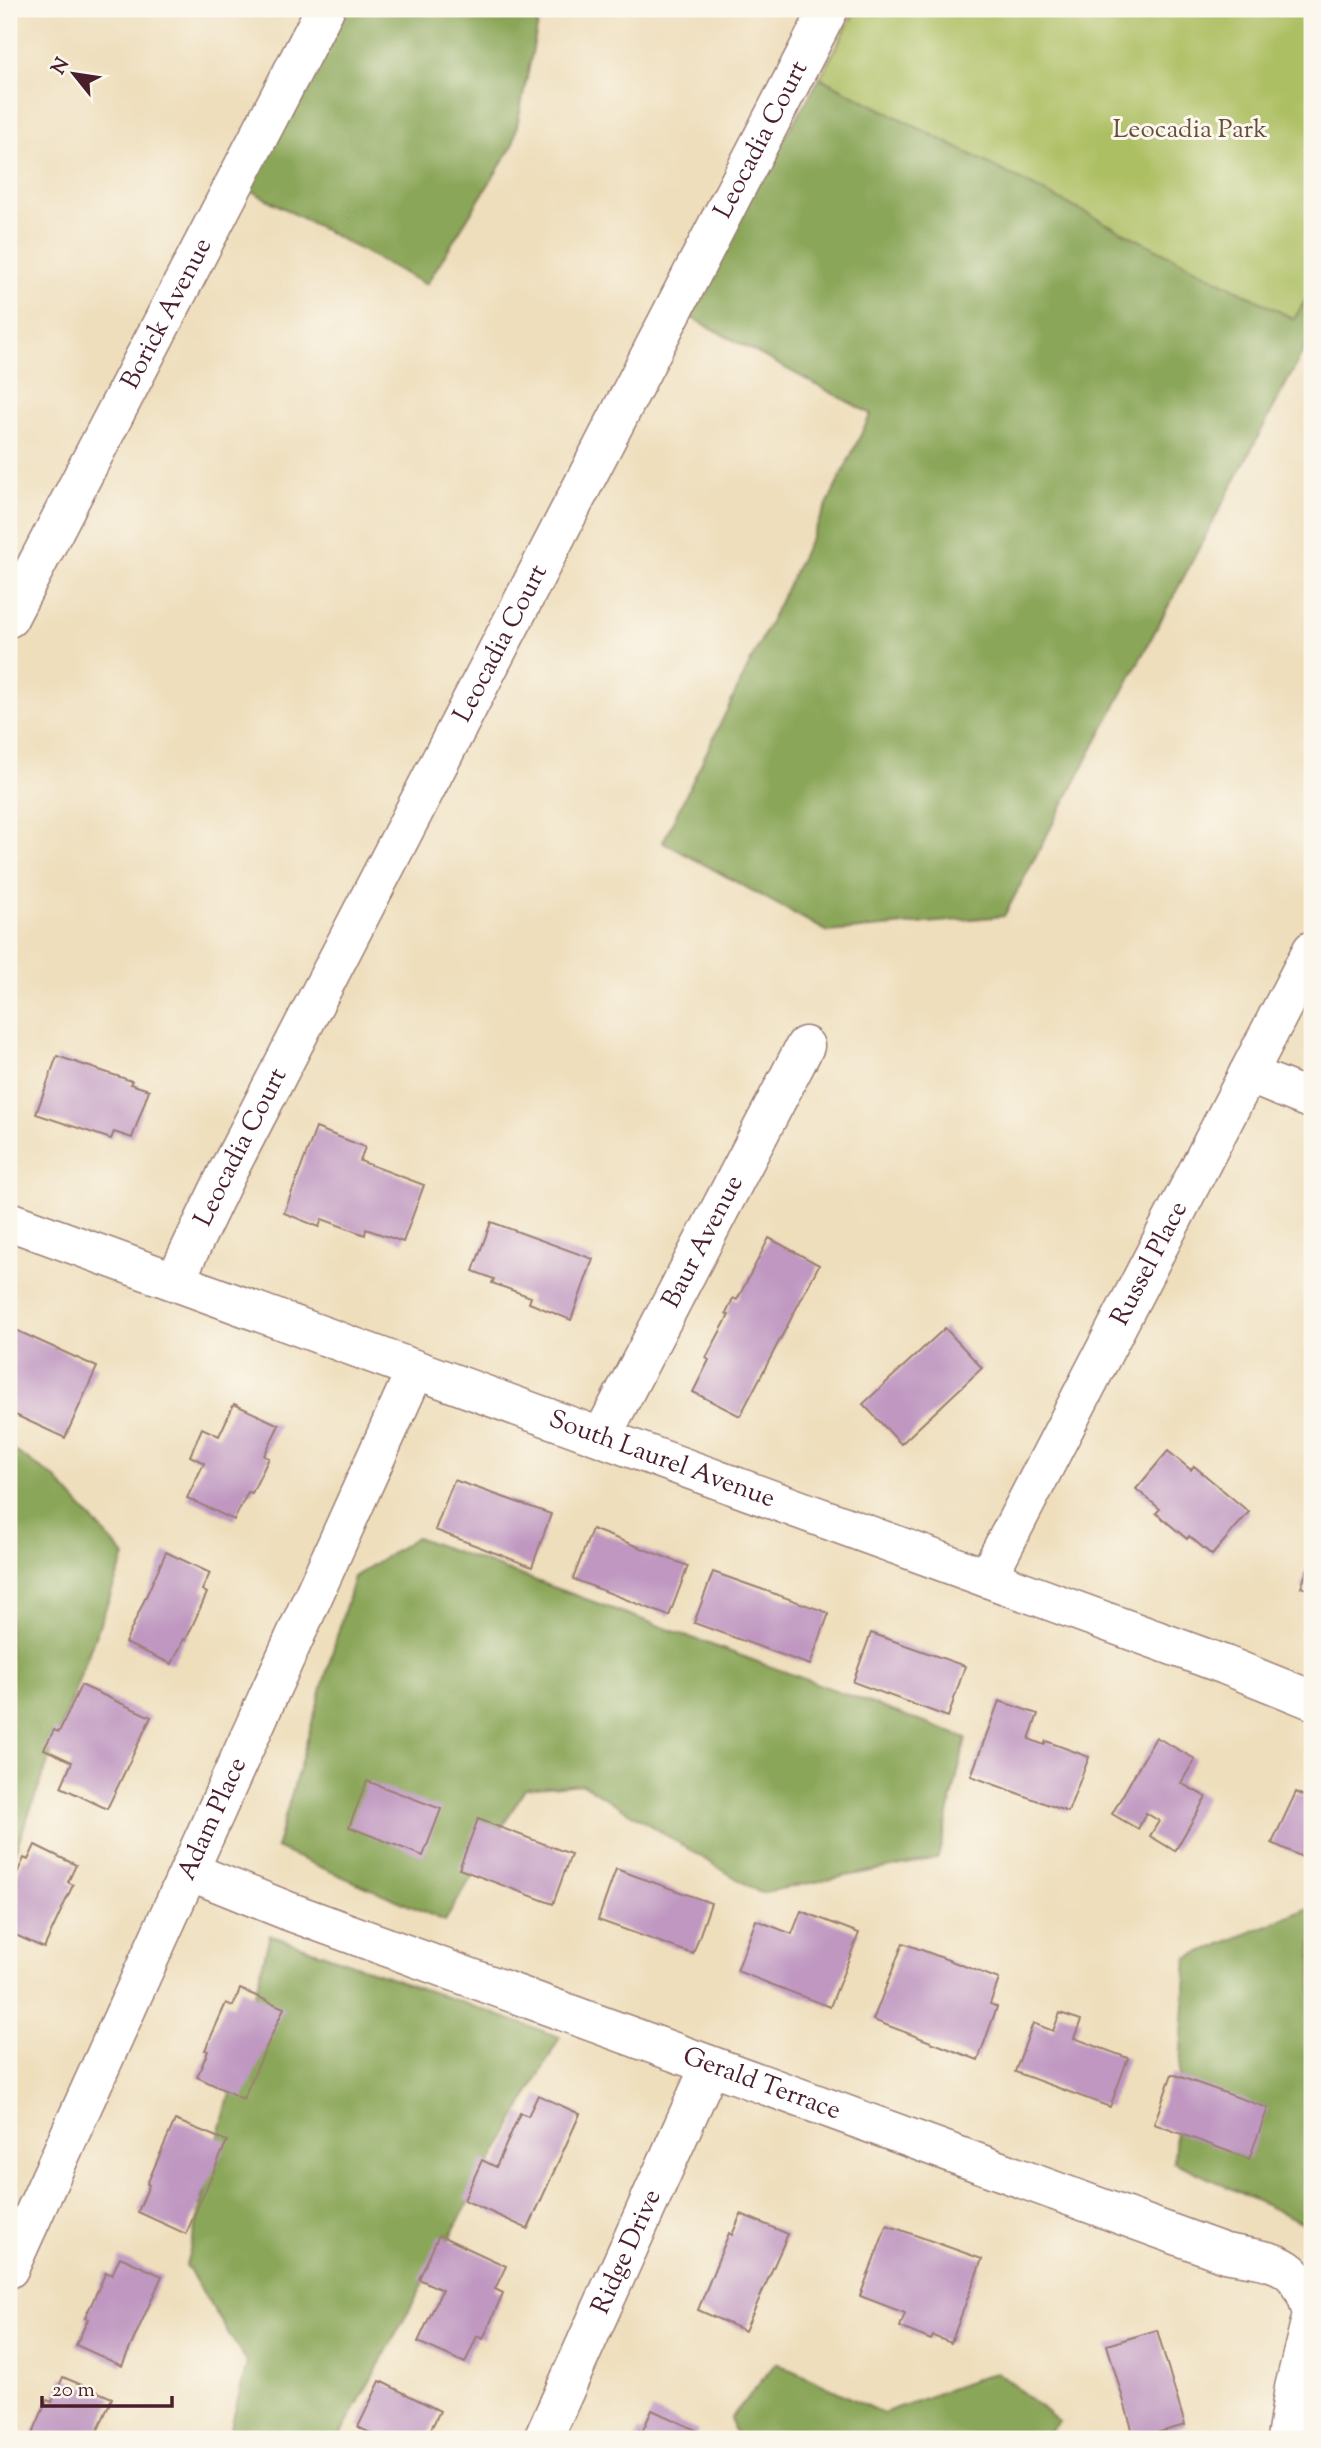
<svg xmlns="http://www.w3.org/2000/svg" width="1321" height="2448" viewBox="0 0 1321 2448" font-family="'Sorts Mill Goudy',serif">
  <rect width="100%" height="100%" fill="#fbf7ec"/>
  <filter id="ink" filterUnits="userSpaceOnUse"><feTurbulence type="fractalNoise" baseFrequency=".0143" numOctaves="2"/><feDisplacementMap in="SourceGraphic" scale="14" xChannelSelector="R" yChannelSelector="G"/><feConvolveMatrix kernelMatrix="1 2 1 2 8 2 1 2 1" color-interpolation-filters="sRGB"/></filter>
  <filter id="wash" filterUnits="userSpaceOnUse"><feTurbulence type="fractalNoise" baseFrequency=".00686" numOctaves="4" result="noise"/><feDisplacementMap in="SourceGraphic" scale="28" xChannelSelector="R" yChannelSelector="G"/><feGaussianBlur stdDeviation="1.57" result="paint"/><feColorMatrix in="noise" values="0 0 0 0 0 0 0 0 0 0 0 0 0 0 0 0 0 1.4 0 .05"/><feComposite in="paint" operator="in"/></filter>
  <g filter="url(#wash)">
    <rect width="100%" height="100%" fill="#eedebc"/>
    <!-- green -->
    <path fill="#adbf63" stroke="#7c6f47" stroke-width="2" d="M856,9H1312V290L1294,319L820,78Z"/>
    <!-- forest -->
    <path fill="#8aa659" stroke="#6a6242" stroke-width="2" d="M319,9H541L513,145L426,285L235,182Z
      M820,78L1294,319L1312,290V335L1004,916L828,932L663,842L871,414L681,312Z
      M9,1447L55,1478L125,1556L9,1867Z
      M416,1537L966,1738L938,1858L760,1893L583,1784L525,1789L445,1921L276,1848L354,1577Z
      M1312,1907V2227L1174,2162L1187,1958Z
      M270,1935L560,2037L338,2439H228L247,2363L186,2265Z
      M776,2363L883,2413L997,2372L1059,2422L1039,2439H736L731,2418Z"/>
    <g id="blocks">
      <!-- building -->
      <path fill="#bf97c1" d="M57,1056L132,1081L130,1084L149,1090L132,1138L114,1132L111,1139L36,1114Z
        M316,1128L365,1147L360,1161L424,1185L403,1242L366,1229L365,1235L322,1219L319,1227L284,1213Z
        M491,1222L593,1259L571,1320L529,1303L531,1297L492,1283L494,1279L473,1271Z
        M769,1238L819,1265L740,1416L693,1392L709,1360L706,1358L729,1315L726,1314L733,1298L737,1300Z
        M9,1327L97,1367L65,1438L9,1412Z
        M945,1328L982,1368L901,1444L863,1404Z
        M234,1404L279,1425L264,1456L269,1458L252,1493L248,1492L234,1520L187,1498L204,1463L190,1456L202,1428L219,1436Z
        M1168,1451L1191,1470L1194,1466L1249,1512L1212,1555L1189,1536L1187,1539L1156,1513L1160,1509L1136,1489Z
        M454,1480L551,1514L532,1567L435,1530Z
        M592,1529L688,1566L669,1616L573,1579Z
        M166,1552L210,1573L202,1590L207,1593L186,1640L184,1639L172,1664L125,1643Z
        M1312,1557V1591L1301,1587Z
        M713,1572L829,1613L810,1665L694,1623Z
        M871,1633L965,1666L948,1717L853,1682Z
        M81,1685L151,1717L107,1809L61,1787L72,1762L44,1749L54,1730L59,1732Z
        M999,1701L1038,1714L1029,1739L1044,1745L1046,1741L1089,1757L1068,1812L971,1776Z
        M1156,1737L1195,1759L1181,1783L1206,1797L1175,1851L1150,1836L1159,1821L1146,1813L1138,1829L1112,1814Z
        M367,1781L441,1809L423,1856L349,1827Z
        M1296,1792L1312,1800V1882L1304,1878L1311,1861L1272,1843Z
        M478,1819L571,1854L553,1904L459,1869Z
        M35,1845L76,1865L68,1882L73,1885L44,1948L9,1932V1891L24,1858L28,1860Z
        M616,1869L711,1903L693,1954L598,1920Z
        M801,1911L859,1933L830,2007L737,1971L756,1920L792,1934Z
        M903,1943L999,1979L990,2004L997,2007L978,2060L873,2020Z
        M240,1989L284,2008L243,2099L197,2077L208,2051L205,2050L226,2003L233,2006Z
        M1060,2013L1081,2020L1074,2038L1128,2058L1110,2107L1015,2072L1033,2023L1053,2031Z
        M1172,2074L1268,2108L1249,2159L1154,2124Z
        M538,2095L580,2114L528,2229L464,2200L482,2160L496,2167L520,2113L528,2116Z
        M175,2120L227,2141L186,2234L138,2212L149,2185L147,2184Z
        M741,2214L788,2234L745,2331L698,2310L729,2233L732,2235Z
        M887,2225L982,2259L951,2343L933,2336L931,2340L900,2327L905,2313L860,2296Z
        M439,2235L506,2266L495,2289L503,2293L483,2339L477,2336L465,2363L418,2342L442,2290L419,2279Z
        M120,2257L162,2276L122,2366L76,2345L88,2319L85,2318L106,2272L112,2275Z
        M1157,2330L1185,2425L1135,2439L1107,2345Z
        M63,2377L112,2398L94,2439H34L36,2437L32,2435L47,2400L52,2402Z
        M380,2381L440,2411L426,2439H369L372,2434L358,2427Z
        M652,2410L698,2431L694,2439H635L639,2430L642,2432Z"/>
    </g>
  </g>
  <g filter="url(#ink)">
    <use href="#blocks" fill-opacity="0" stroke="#9c7e74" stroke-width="2"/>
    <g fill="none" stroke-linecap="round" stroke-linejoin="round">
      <!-- minor casing -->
      <g stroke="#9c7e74" stroke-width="41">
        <g id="minor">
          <path id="s1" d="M9,618L325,9"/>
          <path d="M1248,1074L1312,1100"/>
          <path id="s2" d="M175,1281L227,1173L829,9"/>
          <path id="s3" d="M602,1436L805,1046"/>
          <path id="s4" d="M987,1578L1312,950"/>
          <path id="s5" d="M189,1871L288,1911L1225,2253C1273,2262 1299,2259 1312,2314"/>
          <path id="s6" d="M9,2269L415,1371"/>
          <path id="s7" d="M543,2439L710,2066"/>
          <path d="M1286,2439L1294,2388L1312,2314"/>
        </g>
      </g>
      <!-- tertiary casing -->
      <g stroke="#9c7e74" stroke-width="41">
        <g id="tertiary">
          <path id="s8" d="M9,1221L1225,1665L1312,1700"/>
        </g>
      </g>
      <!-- minor -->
      <use href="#minor" stroke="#fff" stroke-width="38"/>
      <!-- tertiary -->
      <use href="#tertiary" stroke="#fff" stroke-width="38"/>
    </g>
  </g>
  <g text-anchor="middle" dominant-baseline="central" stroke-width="6" stroke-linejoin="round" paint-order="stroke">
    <!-- park labels -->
    <g font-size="26" fill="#684f3c" stroke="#fbf7ec">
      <text x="1190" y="130">Leocadia Park</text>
    </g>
    <!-- street labels -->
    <g font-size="26" fill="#4a1f2b" stroke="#fbf7ec">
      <text stroke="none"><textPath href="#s2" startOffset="1283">Leocadia Court</textPath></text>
      <text stroke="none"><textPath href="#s1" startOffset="343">Borick Avenue</textPath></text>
      <text stroke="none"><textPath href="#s2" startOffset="716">Leocadia Court</textPath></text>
      <text stroke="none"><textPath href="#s2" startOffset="149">Leocadia Court</textPath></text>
      <text stroke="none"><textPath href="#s3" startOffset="219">Baur Avenue</textPath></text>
      <text stroke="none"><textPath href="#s4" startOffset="354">Russel Place</textPath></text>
      <text stroke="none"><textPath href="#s8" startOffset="695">South Laurel Avenue</textPath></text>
      <text stroke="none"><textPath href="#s6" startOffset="494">Adam Place</textPath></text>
      <text stroke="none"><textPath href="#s5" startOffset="611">Gerald Terrace</textPath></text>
      <text stroke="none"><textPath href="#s7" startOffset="205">Ridge Drive</textPath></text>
    </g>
  </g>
  <!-- margin -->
  <rect width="1321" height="2448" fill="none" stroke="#fbf7ec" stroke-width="35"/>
  <!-- north arrow -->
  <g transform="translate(74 74) rotate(300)" stroke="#fbf7ec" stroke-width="5" paint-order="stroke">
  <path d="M0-5L12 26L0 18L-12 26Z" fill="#4a1f2b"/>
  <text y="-10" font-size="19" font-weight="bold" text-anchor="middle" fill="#4a1f2b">N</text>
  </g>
  <!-- scale -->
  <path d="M42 2396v10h130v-10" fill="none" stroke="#4a1f2b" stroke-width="3.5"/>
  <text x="52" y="2396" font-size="21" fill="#4a1f2b" stroke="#fbf7ec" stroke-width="5" paint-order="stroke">20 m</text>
</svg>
